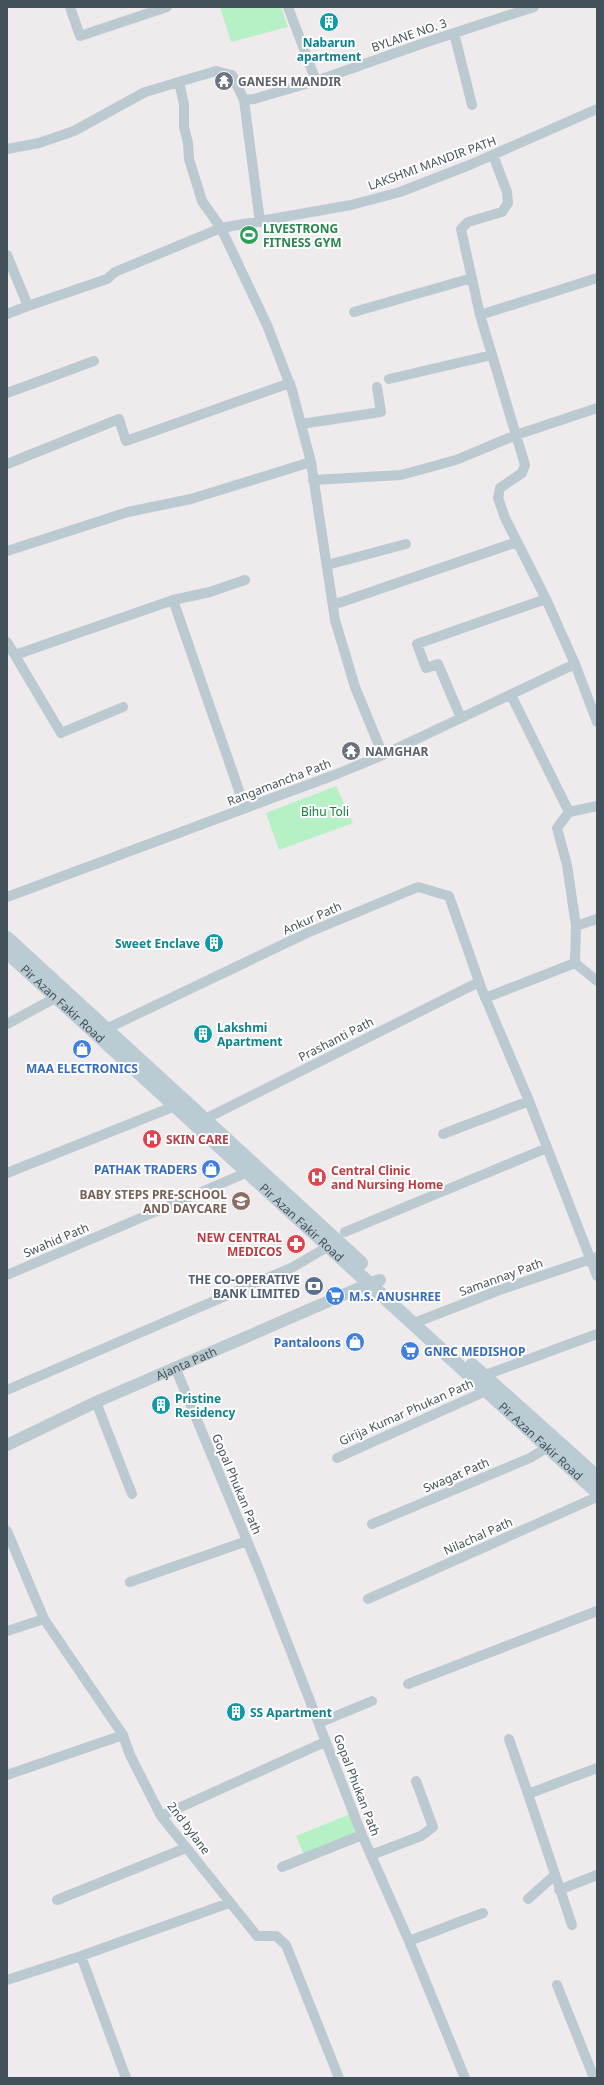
<svg xmlns="http://www.w3.org/2000/svg" width="604" height="2085" viewBox="0 0 604 2085" font-family="'Noto Sans',sans-serif">
  <rect width="100%" height="100%" fill="#efebec"/>
  <!-- green -->
  <path fill="#b5f1c5" d="M220,7H281L288,27L231,42Z
    M336,786L353,823L279,850L266,813Z
    M350,1814L358,1833L304,1855L296,1836Z"/>
  <g fill="none" stroke-linecap="round" stroke-linejoin="round">
    <!-- minor -->
    <path stroke="#bbc9d0" stroke-width="10" d="M70,7L80,36L167,7
      M454,33L472,105
      M316,81L424,43L534,7
      M179,82L184,104V127L188,143L189,159L202,201L221,228L267,325L292,390L311,462L335,620L355,687L383,755
      M244,100L260,222
      M7,149L39,143L74,131L145,92L216,71L232,75L244,100L254,99L316,81L288,7
      M493,155L507,192L508,203L502,212L468,222L461,229L480,315L525,465L522,473L500,488L498,498L505,518L546,599L575,664L597,722
      M7,255L28,306L7,314
      M28,306L107,279L115,272L221,228L351,205L400,192L472,164L597,109
      M354,312L472,278
      M480,315L597,278
      M389,379L492,355
      M7,393L94,361
      M301,424L381,412L377,387
      M7,464L119,419L126,441L290,383
      M313,480L401,475L456,460L516,435L597,408
      M7,551L128,512L191,499L311,462
      M327,565L406,544
      M173,600L210,592L245,580
      M333,605L517,542
      M7,642L61,733L123,707
      M15,655L173,600L245,808
      M511,695L569,812
      M461,718L438,664L426,668L417,644L546,599
      M7,897L337,774L383,755L575,664
      M576,926L597,919
      M575,963L576,926L567,865L557,828L569,812L597,806
      M575,963L597,981
      M485,998L575,963
      M7,1024L55,998L61,993
      M106,1029L307,933L418,887L449,896L482,990L529,1101L597,1276
      M205,1119L479,982
      M443,1134L529,1101
      M7,1173L175,1106
      M345,1232L547,1148
      M7,1275L248,1172
      M414,1323L497,1291L597,1257
      M175,1367L260,1572L362,1835L409,1941L465,2078
      M480,1377L597,1334
      M7,1390L293,1267L329,1246
      M96,1402L132,1494
      M337,1458L486,1391
      M372,1524L530,1458L548,1447
      M7,1531L44,1619L123,1735L130,1755L161,1816L257,1936H276L286,1945L339,2078
      M130,1582L247,1541
      M368,1599L597,1497
      M7,1631L44,1619
      M408,1684L597,1611
      M319,1723L372,1701
      M509,1739L528,1794L597,1768
      M7,1775L123,1735
      M528,1794L572,1925
      M161,1816L325,1742
      M371,1855L421,1836L433,1827L416,1781
      M282,1867L362,1835
      M559,1890L597,1875
      M528,1899L555,1875
      M57,1900L186,1848
      M409,1941L483,1913
      M81,1956L126,2078
      M7,1980L81,1956L229,1903
      M557,1985L594,2078"/>
    <!-- tertiary -->
    <path stroke="#bbc9d0" stroke-width="12" id="s1" d="M7,1445L96,1402L366,1285L380,1280"/>
    <!-- secondary -->
    <g stroke="#bacbd4" stroke-width="14">
      <path d="M7,938L361,1263"/>
      <path id="s2" d="M7,952L597,1492"/>
      <path d="M472,1365L597,1477"/>
    </g>
  </g>
  <!-- icons -->
  <defs>
    <g id="building-disc" transform="scale(1)"><circle r="9.5" fill="#0f9aa8" stroke="#fff"/><path d="M-4-6H4V6H1V3H-1V6H-4ZM-2.5-4.3h1.7v1.8h-1.7ZM.8-4.3h1.7v1.8H.8ZM-2.5-1h1.7V.8h-1.7ZM.8-1h1.7V.8H.8Z" fill="#fff"/></g>
    <g id="temple-disc" transform="scale(1)"><circle r="9.5" fill="#6b7280" stroke="#fff"/><path d="M0-6L5-2H3V0L6.5 2.5H4V6H1.5V3h-3V6H-4V2.5H-6.5L-3 0V-2H-5Z" fill="#fff"/></g>
    <g id="stadium-disc" transform="scale(1)"><circle r="9.5" fill="#2e9e5b" stroke="#fff"/><path d="M0-5a6.5 5 0 1 0 0 10a6.5 5 0 1 0 0-10ZM-3.5-1.8h7v3.6h-7Z" fill="#fff"/></g>
    <g id="shop-disc" transform="scale(1)"><circle r="9.5" fill="#3f7fe0" stroke="#fff"/><path d="M-5-2.5h2.3a2.7 3.5 0 0 1 5.4 0H5L5.5 6h-11ZM-1.5-2.5h3a1.5 2.3 0 0 0-3 0Z" fill="#fff"/></g>
    <g id="hospital-disc" transform="scale(1)"><circle r="9.5" fill="#e0444e" stroke="#fff"/><path d="M-5-5h3v3.5h4V-5h3V5h-3V1.5h-4V5h-3Z" fill="#fff"/></g>
    <g id="school-disc" transform="scale(1)"><circle r="9.5" fill="#8d6e63" stroke="#fff"/><path d="M0-5L7-2L0 1L-7-2ZM-4 1L0 2.5L4 1V4Q0 6-4 4Z" fill="#fff"/></g>
    <g id="pharmacy-disc" transform="scale(1)"><circle r="9.5" fill="#e0444e" stroke="#fff"/><path d="M-2-6h4v4h4v4h-4v4h-4v-4h-4v-4h4Z" fill="#fff"/></g>
    <g id="bank-disc" transform="scale(1)"><circle r="9.5" fill="#5c6f8a" stroke="#fff"/><path d="M-6-4H6V4H-6ZM0-2.3a2.3 2.3 0 1 0 0 4.6a2.3 2.3 0 1 0 0-4.6Z" fill="#fff"/></g>
    <g id="supermarket-disc" transform="scale(1)"><circle r="9.5" fill="#3f7fe0" stroke="#fff"/><path d="M-6-5.5h2.5l.6 2H6L4.5 2H-2.5L-4.4-4H-6ZM-1.5 3.2a1.3 1.3 0 1 0 .1 0ZM3 3.2a1.3 1.3 0 1 0 .1 0Z" fill="#fff"/></g>
  </defs>
  <g fill-rule="evenodd">
    <use href="#building-disc" x="329" y="22"/>
    <use href="#temple-disc" x="224" y="81"/>
    <use href="#stadium-disc" x="249" y="235"/>
    <use href="#temple-disc" x="351" y="751"/>
    <use href="#building-disc" x="214" y="943"/>
    <use href="#building-disc" x="203" y="1034"/>
    <use href="#shop-disc" x="82" y="1049"/>
    <use href="#hospital-disc" x="152" y="1139"/>
    <use href="#shop-disc" x="211" y="1169"/>
    <use href="#hospital-disc" x="317" y="1177"/>
    <use href="#school-disc" x="241" y="1201"/>
    <use href="#pharmacy-disc" x="296" y="1244"/>
    <use href="#bank-disc" x="314" y="1286"/>
    <use href="#supermarket-disc" x="335" y="1296"/>
    <use href="#shop-disc" x="355" y="1342"/>
    <use href="#supermarket-disc" x="410" y="1351"/>
    <use href="#building-disc" x="161" y="1405"/>
    <use href="#building-disc" x="236" y="1712"/>
  </g>
  <g text-anchor="middle" dominant-baseline="central" stroke-width="4" stroke-linejoin="round" paint-order="stroke">
    <!-- street labels -->
    <g font-size="12" fill="#43525a" stroke="#fff">
      <text transform="translate(409 35) rotate(-19)">BYLANE NO. 3</text>
      <text transform="translate(432 163) rotate(-20)">LAKSHMI MANDIR PATH</text>
      <text transform="translate(279 782) rotate(-21)">Rangamancha Path</text>
      <text transform="translate(312 918) rotate(-24)">Ankur Path</text>
      <text stroke="none"><textPath href="#s2" startOffset="76">Pir Azan Fakir Road</textPath></text>
      <text transform="translate(336 1039) rotate(-27)">Prashanti Path</text>
      <text stroke="none"><textPath href="#s2" startOffset="400">Pir Azan Fakir Road</textPath></text>
      <text transform="translate(56 1240) rotate(-23)">Swahid Path</text>
      <text transform="translate(501 1277) rotate(-20)">Samannay Path</text>
      <text stroke="none"><textPath href="#s1" startOffset="197">Ajanta Path</textPath></text>
      <text transform="translate(406 1412) rotate(-24)">Girija Kumar Phukan Path</text>
      <text stroke="none"><textPath href="#s2" startOffset="724">Pir Azan Fakir Road</textPath></text>
      <text transform="translate(456 1475) rotate(-23)">Swagat Path</text>
      <text transform="translate(237 1484) rotate(67)">Gopal Phukan Path</text>
      <text transform="translate(478 1536) rotate(-24)">Nilachal Path</text>
      <text transform="translate(357 1785) rotate(69)">Gopal Phukan Path</text>
      <text transform="translate(189 1828) rotate(53)">2nd bylane</text>
    </g>
    <!-- culture labels -->
    <g font-size="12" font-weight="bold" fill="#0d838f" stroke="#fff" text-anchor="start">
      <text x="329" y="42" text-anchor="middle">Nabarun<tspan x="329" dy="14">apartment</tspan></text>
      <text x="200" y="943" text-anchor="end">Sweet Enclave</text>
      <text x="217" y="1027">Lakshmi<tspan x="217" dy="14">Apartment</tspan></text>
      <text x="175" y="1398">Pristine<tspan x="175" dy="14">Residency</tspan></text>
      <text x="250" y="1712">SS Apartment</text>
    </g>
    <!-- worship labels -->
    <g font-size="12" font-weight="bold" fill="#5b616d" stroke="#fff" text-anchor="start">
      <text x="238" y="81">GANESH MANDIR</text>
      <text x="365" y="751">NAMGHAR</text>
    </g>
    <!-- leisure labels -->
    <g font-size="12" font-weight="bold" fill="#27864d" stroke="#fff" text-anchor="start">
      <text x="263" y="228">LIVESTRONG<tspan x="263" dy="14">FITNESS GYM</tspan></text>
    </g>
    <!-- park labels -->
    <g font-size="12" fill="#108039" stroke="#fff">
      <text x="325" y="811">Bihu Toli</text>
    </g>
    <!-- shop labels -->
    <g font-size="12" font-weight="bold" fill="#366cbe" stroke="#fff" text-anchor="end">
      <text x="82" y="1068" text-anchor="middle">MAA ELECTRONICS</text>
      <text x="197" y="1169">PATHAK TRADERS</text>
      <text x="349" y="1296" text-anchor="start">M.S. ANUSHREE</text>
      <text x="341" y="1342">Pantaloons</text>
      <text x="424" y="1351" text-anchor="start">GNRC MEDISHOP</text>
    </g>
    <!-- health labels -->
    <g font-size="12" font-weight="bold" fill="#be3a42" stroke="#fff" text-anchor="start">
      <text x="166" y="1139">SKIN CARE</text>
      <text x="331" y="1170">Central Clinic<tspan x="331" dy="14">and Nursing Home</tspan></text>
      <text x="282" y="1237" text-anchor="end">NEW CENTRAL<tspan x="282" dy="14">MEDICOS</tspan></text>
    </g>
    <!-- education labels -->
    <g font-size="12" font-weight="bold" fill="#785e54" stroke="#fff" text-anchor="end">
      <text x="227" y="1194">BABY STEPS PRE-SCHOOL<tspan x="227" dy="14">AND DAYCARE</tspan></text>
    </g>
    <!-- service labels -->
    <g font-size="12" font-weight="bold" fill="#4e5e75" stroke="#fff" text-anchor="end">
      <text x="300" y="1279">THE CO-OPERATIVE<tspan x="300" dy="14">BANK LIMITED</tspan></text>
    </g>
  </g>
  <!-- border -->
  <rect width="604" height="2085" fill="none" stroke="#43525a" stroke-width="16"/>
</svg>
